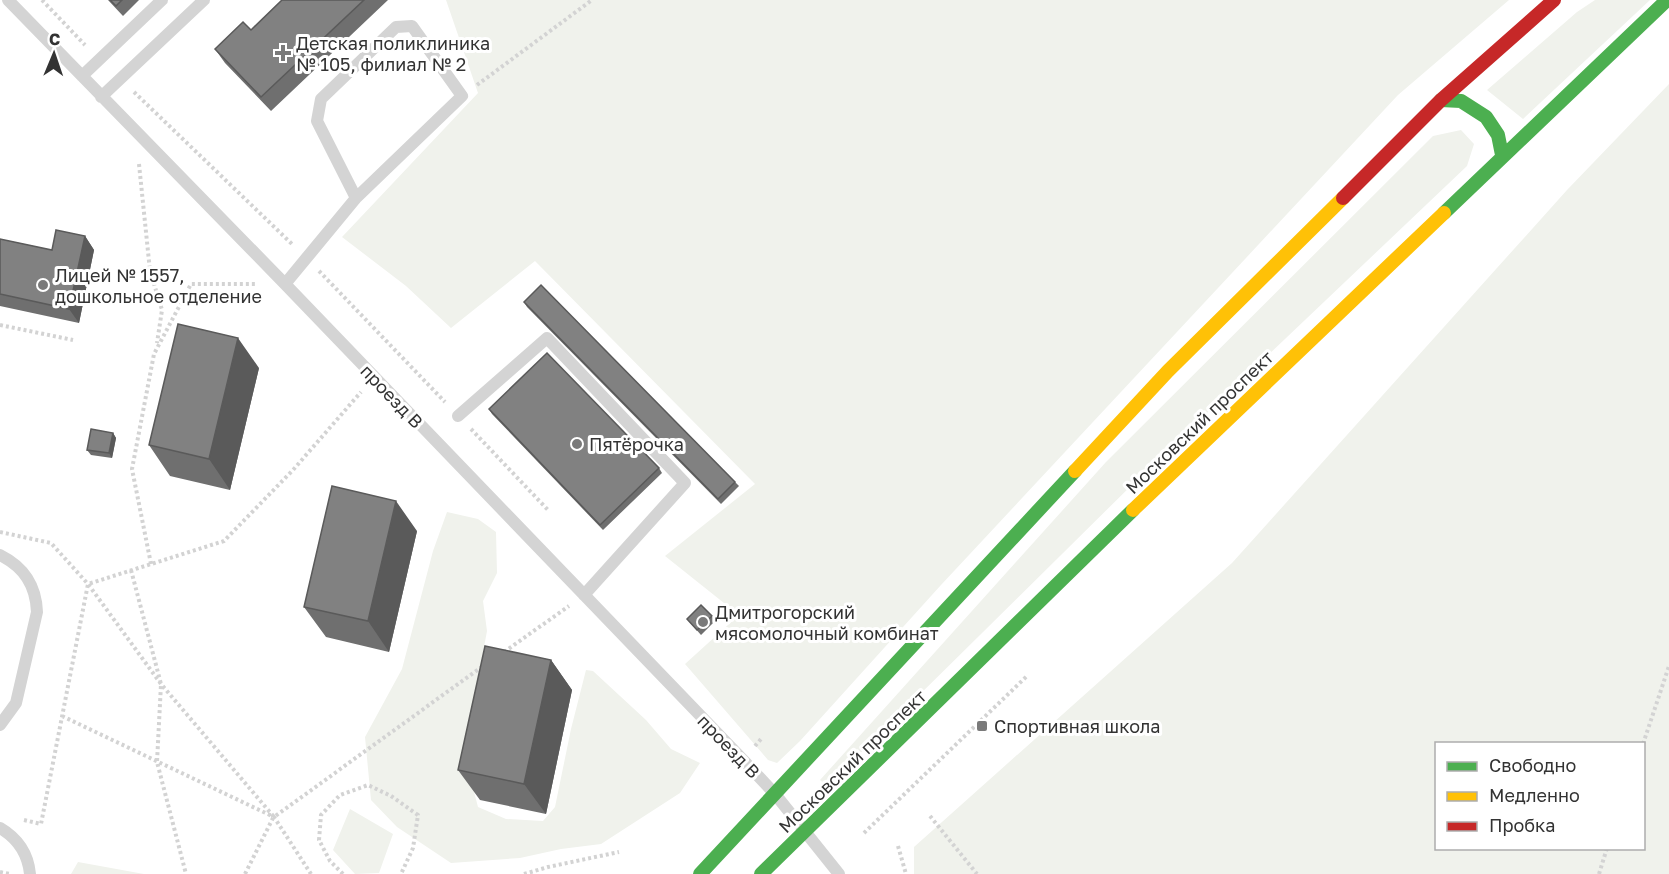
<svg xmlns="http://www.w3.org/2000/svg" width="1669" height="874" viewBox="0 0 1669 874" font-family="'Golos Text',sans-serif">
  <rect width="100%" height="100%" fill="#fff"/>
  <!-- green -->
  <path fill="#f0f2ec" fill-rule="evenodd" d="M446,0H1509L1398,95L941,585L800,741L777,763L768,760L685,664L739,615L665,556L755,484L535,261L451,328L406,286L342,237L478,93Z
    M1595,0H1650L1523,119L1487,90L1577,12Z
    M1669,84V874H914V847L1232,563L1567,190ZM1436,744H1644V848H1436Z
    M1461,130L1474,144L1467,166L1143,474L827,786L820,780L1106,462L1433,136Z
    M447,512L478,519L496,532L497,573L483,601L487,631L471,716L472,784L478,807L506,819L543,821L555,807L571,729L586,670L593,671L646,720L671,749L700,763L680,793L601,844L561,849L520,858L451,863L397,827L371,800L365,737L402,669L433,551Z
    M350,809L393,834L379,873L355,874L333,850Z
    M78,862L144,874H71Z"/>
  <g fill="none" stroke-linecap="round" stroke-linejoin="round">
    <!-- path -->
    <path stroke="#d3d3d3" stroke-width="4" stroke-dasharray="3 3" stroke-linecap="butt" d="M42,0L85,45
      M477,85L592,0
      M134,92L293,245
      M139,164L150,271L162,310L157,343
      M319,271L445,402
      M0,325L73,340
      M471,429L548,510
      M0,532L51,543L88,584L161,684L274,817L483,666
      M151,564L132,469L154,354L191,284H257
      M131,570L161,684L157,762L186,874
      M504,652L569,606
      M62,716L274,817L311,874
      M1643,744L1669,666
      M755,746L761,739
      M930,816L977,874
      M24,820L41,824L88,584L224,541L293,470L361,392
      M864,833L1027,676
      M898,846L906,874
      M0,872L10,874
      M245,874L273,818
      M343,874L330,861L319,840L321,815L340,795L368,785L391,796L418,815L413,848L401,874
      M524,874L548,867L619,852
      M1599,874L1607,848"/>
    <!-- lane -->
    <path stroke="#d4d4d4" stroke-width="12" d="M8,0L285,284L745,762L775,794L839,874
      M82,76L162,0
      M101,97L204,0
      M285,284L356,198L462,96L412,26L396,27L321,99L317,121L356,198
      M458,416L547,338L685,483L584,595
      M0,555C24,567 36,585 37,612L16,703L0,725
      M0,828C17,838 28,854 30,874"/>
    <!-- fast -->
    <path stroke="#4caf50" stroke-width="14" d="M1441,100L1461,101L1486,117L1498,135L1502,155
      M1444,213L1667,0
      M700,874L1075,471
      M761,874L1133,510"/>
    <!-- slow -->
    <path stroke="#ffc107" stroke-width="14" d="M1075,471L1168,371L1343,198
      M1133,510L1444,213"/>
    <!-- jam -->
    <path stroke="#c62828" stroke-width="14" d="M1343,198L1441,100L1554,0"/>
  </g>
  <!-- wall -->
  <path fill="#6f6f6f" d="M108,0H139L123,16Z
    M282,0H388L271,111L225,63L215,49L251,30Z
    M85,236L94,250L79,323L0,306V239L52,250Z
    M524,302L735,482L739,486L721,504L527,307Z
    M259,368L230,490L170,476L149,445Z
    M489,409L659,468L662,473L603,530L492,414Z
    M113,433L116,438L112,458L91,455L87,450Z
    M417,531L389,652L326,637L304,607Z
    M712,616L715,621L701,635L687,619Z
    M551,660L572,690L546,814L480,800L458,770Z"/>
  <!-- shaded-wall -->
  <path fill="#5a5a5a" d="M85,236L94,250L79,323L69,309Z
    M238,338L259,368L230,490L209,459Z
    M113,433L116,438L112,458L109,453Z
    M396,501L417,531L389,652L368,621Z
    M551,660L572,690L546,814L524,784Z"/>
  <!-- building -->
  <path fill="#818181" stroke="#5a5a5a" stroke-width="1.5" d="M110,0H122L116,6Z
    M282,0H364L261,97L215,49L243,22L251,30Z
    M56,230L85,236L69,309L0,294V239L52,250Z
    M541,285L735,482L718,499L524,302Z
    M178,324L238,338L209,459L149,445Z
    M547,353L659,468L600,525L489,409Z
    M91,429L113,433L109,453L87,450Z
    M332,486L396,501L368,621L304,607Z
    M701,605L712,616L697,630L687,619Z
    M485,646L551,660L524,784L458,770Z"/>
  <!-- markers -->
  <g fill="#7a7a7a" stroke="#fff" stroke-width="2">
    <path d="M280 44h6v6h6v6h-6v6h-6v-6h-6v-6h6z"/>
    <circle cx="43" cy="285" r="6"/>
    <circle cx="577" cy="444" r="6"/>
    <circle cx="703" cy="622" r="6"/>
    <rect x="976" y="720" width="12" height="12" rx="3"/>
  </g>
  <g text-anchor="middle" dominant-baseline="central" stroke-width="6" stroke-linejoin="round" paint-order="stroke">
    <!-- poi labels -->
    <g font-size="18" fill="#333" stroke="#fff" text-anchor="start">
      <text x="296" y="43">Детская поликлиника<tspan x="296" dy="21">№ 105, филиал № 2</tspan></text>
      <text x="55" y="275">Лицей № 1557,<tspan x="55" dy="21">дошкольное отделение</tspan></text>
      <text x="589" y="444">Пятёрочка</text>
      <text x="715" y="612">Дмитрогорский<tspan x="715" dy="21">мясомолочный комбинат</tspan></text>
      <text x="994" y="726">Спортивная школа</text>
    </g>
    <!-- street labels -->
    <g font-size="18" fill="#333" stroke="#fff">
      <text transform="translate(392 396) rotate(46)">проезд B</text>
      <text transform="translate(1199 422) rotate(-44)">Московский проспект</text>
      <text transform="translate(729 746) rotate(46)">проезд B</text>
      <text transform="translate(852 761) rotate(-44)">Московский проспект</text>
    </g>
  </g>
  <!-- legend -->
  <rect x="1435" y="742" width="210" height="108" fill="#ffffff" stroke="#adadad" stroke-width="1.5"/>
  <rect x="1447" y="762" width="30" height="9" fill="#4caf50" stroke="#adadad" stroke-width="1.5"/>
  <text x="1489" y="772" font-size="18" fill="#333333">Свободно</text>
  <rect x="1447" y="792" width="30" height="9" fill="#ffc107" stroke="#adadad" stroke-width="1.5"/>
  <text x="1489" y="802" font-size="18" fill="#333333">Медленно</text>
  <rect x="1447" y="822" width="30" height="9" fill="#c62828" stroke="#adadad" stroke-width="1.5"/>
  <text x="1489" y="832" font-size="18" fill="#333333">Пробка</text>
  <!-- north arrow -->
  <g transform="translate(54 54) rotate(2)" stroke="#ffffff" stroke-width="4.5" paint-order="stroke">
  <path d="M0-4.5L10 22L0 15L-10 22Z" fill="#333333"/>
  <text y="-9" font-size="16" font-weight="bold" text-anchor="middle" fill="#333333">С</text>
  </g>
</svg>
